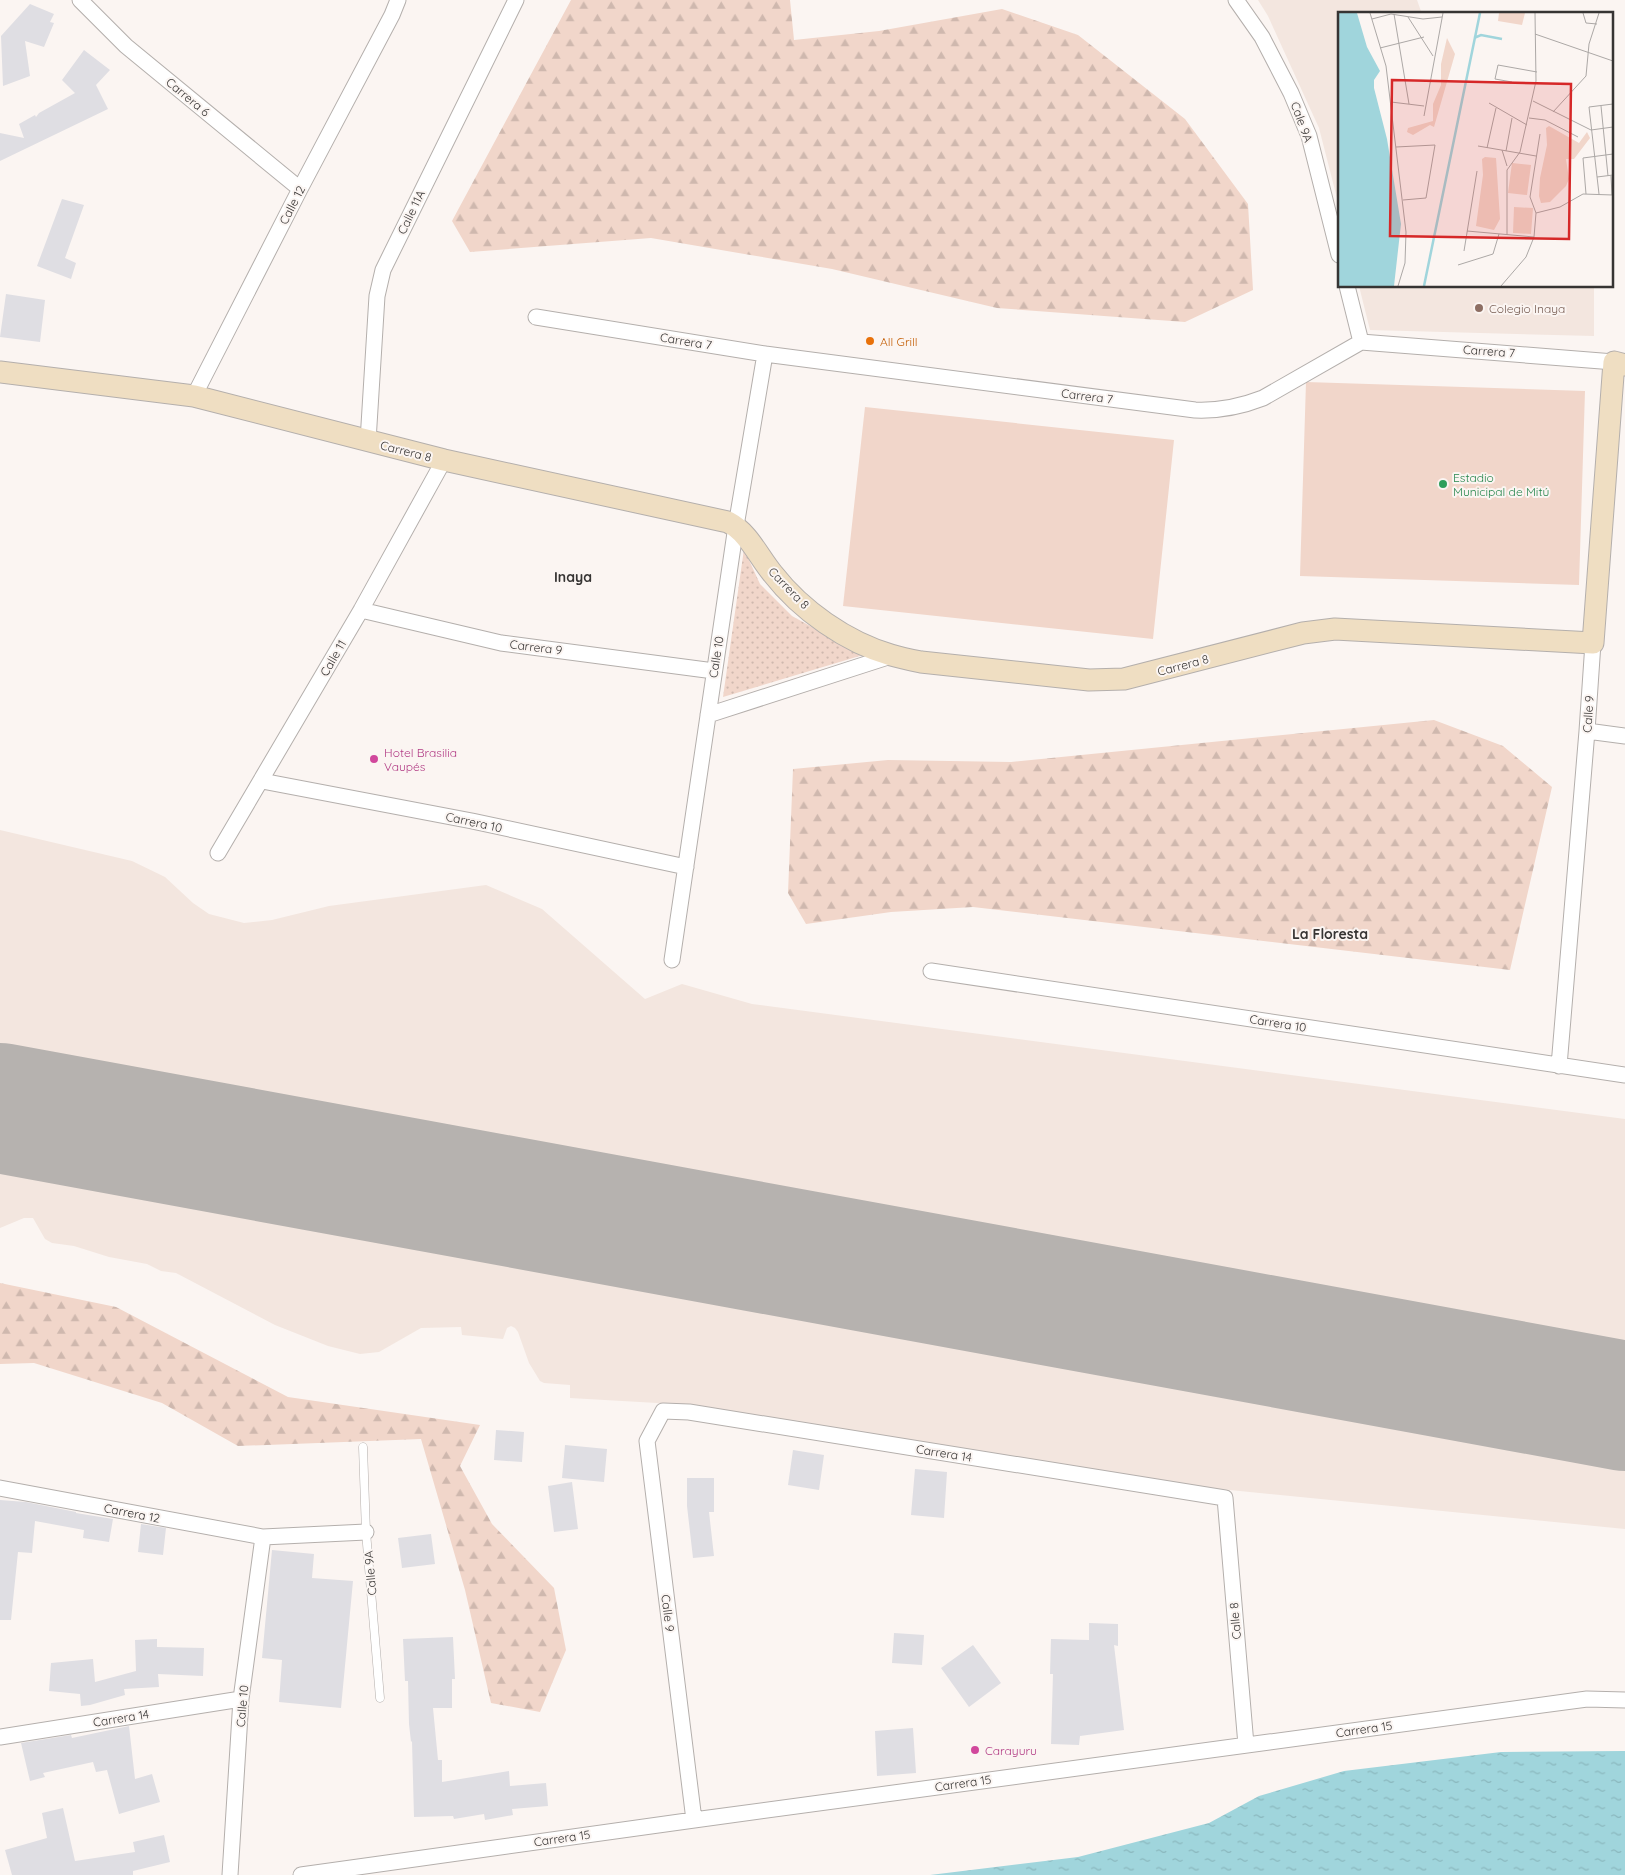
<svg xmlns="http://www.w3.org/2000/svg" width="1625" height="1875" viewBox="0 0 1625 1875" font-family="Quicksand,sans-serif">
  <defs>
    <pattern id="green-dots" width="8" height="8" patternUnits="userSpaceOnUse" patternTransform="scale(1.25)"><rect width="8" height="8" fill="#f1d6ca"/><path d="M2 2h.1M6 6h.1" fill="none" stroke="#cfb8ae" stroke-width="1.8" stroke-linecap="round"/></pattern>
    <pattern id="forest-firs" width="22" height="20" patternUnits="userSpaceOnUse" patternTransform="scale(1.25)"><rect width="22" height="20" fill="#f1d6ca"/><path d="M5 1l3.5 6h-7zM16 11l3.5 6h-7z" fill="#cfb8ae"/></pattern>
    <pattern id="water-ripples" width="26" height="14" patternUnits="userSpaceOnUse" patternTransform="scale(1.25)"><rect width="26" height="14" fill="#a0d5dc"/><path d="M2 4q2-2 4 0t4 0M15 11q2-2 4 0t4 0" fill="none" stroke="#8ab7bd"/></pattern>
  </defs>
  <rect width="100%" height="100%" fill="#fbf5f2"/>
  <!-- built -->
  <path fill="#f3e6df" d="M1258,0H1417L1422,14H1339V206L1319,128L1268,16Z
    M1359,286H1594V336L1370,330Z
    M0,830L132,861L165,877L193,903L209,914L244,923L272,920L329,906L486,885L542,909L645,999L682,984L752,1004L1625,1119V1529L1220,1489L1052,1467L842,1430L657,1403L570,1398V1385L544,1383L540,1381L529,1363L518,1332L515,1328L511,1326L507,1328L503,1339L462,1335L461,1327L421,1328L379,1352L360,1354L328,1346L275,1325L176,1273L161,1271L147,1264L109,1257L74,1246L52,1243L45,1239L33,1218H24L0,1228Z"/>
  <!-- green -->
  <path fill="url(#green-dots)" d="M744,549L760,584L792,616L863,655L723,697Z"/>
  <!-- forest -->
  <path fill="url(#forest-firs)" d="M571,0H790L794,40L879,31L1002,9L1078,35L1185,119L1248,204L1253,290L1185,322L997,308L832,269L651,238L470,252L452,221Z
    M1434,720L1503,746L1552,787L1510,970L973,907L891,912L806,924L788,893L793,769L888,760L1011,762Z
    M0,1283L116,1307L288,1397L480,1425L460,1466L492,1524L554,1588L566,1650L540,1712L491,1703L465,1590L421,1439L238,1446L162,1403L34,1363L0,1364Z"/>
  <!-- pitch -->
  <path fill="#f1d6ca" d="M1306,382L1585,391L1579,585L1300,576Z
    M865,407L1174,440L1153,639L843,606Z"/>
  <!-- water -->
  <path fill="url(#water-ripples)" d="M1625,1751V1875H930L1078,1857L1209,1823L1259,1796L1344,1771L1501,1752Z"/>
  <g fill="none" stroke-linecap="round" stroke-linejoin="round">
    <!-- runway -->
    <path stroke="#b6b2af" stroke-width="130" d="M0,1108L1625,1406"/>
  </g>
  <!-- building -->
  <path fill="#dfdee3" d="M30,4L54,14L50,22L54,23L44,47L25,41L30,76L3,86L1,36Z
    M84,50L110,70L96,85L108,109L0,161V133L24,138L19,124L35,115L36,117L39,113L75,93L62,80Z
    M62,199L84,205L65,258L76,263L71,279L37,266Z
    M6,294L45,300L40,342L0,337Z
    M496,1430L524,1432L522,1462L494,1460Z
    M565,1445L607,1449L604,1482L562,1478Z
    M793,1450L824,1455L819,1490L788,1485Z
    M915,1469L947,1472L944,1518L911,1515Z
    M687,1478H714V1512H709L714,1556L693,1558L687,1506Z
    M572,1482L578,1529L554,1532L548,1486Z
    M0,1500L26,1502L76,1512V1513L113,1519L109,1542L83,1538L84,1530L35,1521L32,1553L18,1552L11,1620H0Z
    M141,1524L166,1528L163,1555L138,1552Z
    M431,1534L435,1564L402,1568L398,1538Z
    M272,1550L314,1554L312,1578L353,1581L341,1708L279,1702L282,1660L262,1658Z
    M1089,1623L1118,1624V1646L1114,1645L1124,1730L1080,1736L1079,1745L1051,1744L1053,1674H1050L1051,1639L1089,1640Z
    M894,1633L924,1635L922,1665L892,1663Z
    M453,1637L455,1679H452V1708H433L438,1760H442V1782L509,1771L510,1786L546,1783L548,1806L512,1809L513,1815L485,1820L484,1814L454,1819L453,1816L414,1817L412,1741L411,1742L409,1724L408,1681H405L403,1639Z
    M157,1639V1647L204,1648L203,1676L158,1674L159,1687L124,1689L125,1695L90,1705L81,1706L80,1694L49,1691L51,1663L93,1659L95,1682L136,1671L135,1640Z
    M973,1645L1001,1683L969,1707L941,1668Z
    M129,1726L135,1779L152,1774L160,1802L119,1814L107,1770L96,1772L93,1762L43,1773L45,1777L30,1781L21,1743L71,1735L72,1738Z
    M913,1728L916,1773L877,1776L875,1731Z
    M63,1808L75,1861L135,1852L133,1842L164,1835L170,1862L133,1871V1875H12L5,1850L47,1838L42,1813Z"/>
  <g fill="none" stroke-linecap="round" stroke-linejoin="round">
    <!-- lane casing -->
    <g stroke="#b4afac" stroke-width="9">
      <path id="lane" d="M363,1447L366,1532L380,1698"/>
    </g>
    <!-- street casing -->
    <g stroke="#b4afac" stroke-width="17">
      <path id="street" d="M80,0L126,46L300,189
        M1236,0L1262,37L1291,93L1309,136L1339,255
        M1347,286L1361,342
        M536,317L765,354L1195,410C1219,411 1240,407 1263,398L1361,342L1614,362
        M194,396L300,189L392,15L398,0
        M368,441L377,296L383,270L516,0
        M361,610L501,643L714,671
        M708,715L891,656
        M1587,731L1625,736
        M262,781L472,821L686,867
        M218,853L361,610L444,460
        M672,960L736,526L765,354
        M931,971L1625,1075
        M1559,1066L1587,731L1593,643
        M0,1488L263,1537L366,1532
        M0,1737L241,1699
        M694,1820L647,1441L663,1411L689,1412L1225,1498L1246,1745
        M230,1875L241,1699L263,1537
        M301,1875L694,1820L1587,1699L1625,1700"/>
    </g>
    <!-- secondary casing -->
    <g stroke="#b4afac" stroke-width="23">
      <path id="secondary" d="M0,372L194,396L444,460L728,522C749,533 758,556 773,574C801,610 846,642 891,655C901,658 911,660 921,662L1089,680L1124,679L1303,633L1335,629L1593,643L1614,362L1625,365"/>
    </g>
    <!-- lane -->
    <use href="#lane" stroke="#fff" stroke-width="8"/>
    <!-- street -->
    <use href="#street" stroke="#fff" stroke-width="15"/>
    <!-- secondary -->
    <use href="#secondary" stroke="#efdec2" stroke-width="21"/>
  </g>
  <!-- markers -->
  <circle fill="#8d6e63" stroke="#fbf5f2" stroke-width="2" cx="1479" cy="308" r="5"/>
  <circle fill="#e8710a" stroke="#fbf5f2" stroke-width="2" cx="870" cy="341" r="5"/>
  <circle fill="#2e9e5b" stroke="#fbf5f2" stroke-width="2" cx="1443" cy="484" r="5"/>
  <g fill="#d1479c" stroke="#fbf5f2" stroke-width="2">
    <circle cx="374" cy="759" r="5"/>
    <circle cx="975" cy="1750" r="5"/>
  </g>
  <g text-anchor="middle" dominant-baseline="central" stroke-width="4" stroke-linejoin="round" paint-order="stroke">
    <!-- street labels -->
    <g font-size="12" fill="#363433" stroke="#fbf5f2">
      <text transform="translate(188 97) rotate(40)">Carrera 6</text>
      <text transform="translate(1302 122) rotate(70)">Cale 9A</text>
      <text transform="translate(292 205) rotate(-63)">Calle 12</text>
      <text transform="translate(411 212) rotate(-64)">Calle 11A</text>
      <text transform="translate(686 341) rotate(9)">Carrera 7</text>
      <text transform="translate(1489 351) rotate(4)">Carrera 7</text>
      <text transform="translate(1087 396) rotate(7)">Carrera 7</text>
      <text transform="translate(406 451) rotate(14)">Carrera 8</text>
      <text transform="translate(789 588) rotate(46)">Carrera 8</text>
      <text transform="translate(536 647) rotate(7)">Carrera 9</text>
      <text transform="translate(716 657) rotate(-81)">Calle 10</text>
      <text transform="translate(333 658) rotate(-60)">Calle 11</text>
      <text transform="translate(1183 665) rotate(-15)">Carrera 8</text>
      <text transform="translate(1588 714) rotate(-86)">Calle 9</text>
      <text transform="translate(474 822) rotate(12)">Carrera 10</text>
      <text transform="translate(1278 1023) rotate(9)">Carrera 10</text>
      <text transform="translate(944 1453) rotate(9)">Carrera 14</text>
      <text transform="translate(132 1513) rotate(11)">Carrera 12</text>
      <text transform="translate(370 1573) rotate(-95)">Calle 9A</text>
      <text transform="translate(668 1613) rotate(83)">Calle 9</text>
      <text transform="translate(1235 1621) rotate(-95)">Calle 8</text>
      <text transform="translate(242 1706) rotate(-85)">Calle 10</text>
      <text transform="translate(121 1718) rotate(-9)">Carrera 14</text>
      <text transform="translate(1364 1729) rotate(-8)">Carrera 15</text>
      <text transform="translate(963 1783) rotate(-8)">Carrera 15</text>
      <text transform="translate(562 1838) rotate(-8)">Carrera 15</text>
    </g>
    <!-- education labels -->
    <g font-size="12" fill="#785e54" stroke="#fbf5f2" text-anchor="start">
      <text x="1489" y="308">Colegio Inaya</text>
    </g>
    <!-- food labels -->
    <g font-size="12" fill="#c56008" stroke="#fbf5f2" text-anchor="start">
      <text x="880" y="341">All Grill</text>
    </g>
    <!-- leisure labels -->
    <g font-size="12" fill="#27864d" stroke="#fbf5f2" text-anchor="start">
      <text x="1453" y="477">Estadio<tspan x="1453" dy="14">Municipal de Mitú</tspan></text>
    </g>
    <!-- hotel labels -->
    <g font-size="12" fill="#b23c85" stroke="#fbf5f2" text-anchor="start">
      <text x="384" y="752">Hotel Brasilia<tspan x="384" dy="14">Vaupés</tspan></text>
      <text x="985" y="1750">Carayuru</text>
    </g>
    <!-- neighbourhood labels -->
    <g font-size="14" font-weight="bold" fill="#363433" stroke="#fbf5f2">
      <text x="573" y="577">Inaya</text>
      <text x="1330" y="934">La Floresta</text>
    </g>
  </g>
  <!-- overview -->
  <g transform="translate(1338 12)">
    <rect width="275" height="275" fill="#fbf5f2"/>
    <path d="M109,26L117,42L96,115L92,113L75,123L69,120L70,116L95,109V92L103,73V52ZM211,114L241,131L249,120L252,126L236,147H228L231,167L228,174L212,190L203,191L201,184L202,166L209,133L208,116ZM147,145L158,146L162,207L156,218L138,214L145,163L144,147Z" fill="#f1d6ca"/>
    <path d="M161,1H187L184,13L160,9Z" fill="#f1d6ca"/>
    <path d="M174,151L193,153L189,183L170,181ZM176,195L195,196L193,222L175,221Z" fill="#f1d6ca"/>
    <path d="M0,1H19L29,35L42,59L36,68V76L49,127L63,212L56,274H0Z" fill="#a0d5dc"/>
    <path fill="none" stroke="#a0d5dc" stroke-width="2.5" d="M136,26L143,23L164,27M86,274L142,1"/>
    <path fill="none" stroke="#aca8a6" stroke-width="1" d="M32,1L48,54L68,220L67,251L60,274M245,1L248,11L259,12M56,2L71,92M70,5L95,44M34,7L53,2L85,7L104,5M197,22L275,49M42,36L86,25M174,70L157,67L160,53L199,60M195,89L253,118L275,115M53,90L86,94M151,91L189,113M263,94L270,164M215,100L248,64L251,32L261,1M86,104L105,1M191,106L207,108L240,125M140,134L198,144M58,135L97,133L88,186L65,188M149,136L158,96M164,138L169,154M168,139L174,106M273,164L274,183M259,165L275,163M248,182L245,146L275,142M261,182L251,95L275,92M198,201L222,195L245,182L275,183M129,219L196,225M169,223V158L182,140L198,69L197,1M126,239L139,159M120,253L155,242L161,222M163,274L188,245L196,225L198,201L192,185L202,122"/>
    <path fill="#d62828" fill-opacity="0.15" stroke="#d62828" stroke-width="2.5" d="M54,68L233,72L231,227L52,224Z"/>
    <rect width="275" height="275" fill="none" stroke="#363433" stroke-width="2.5"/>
  </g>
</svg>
